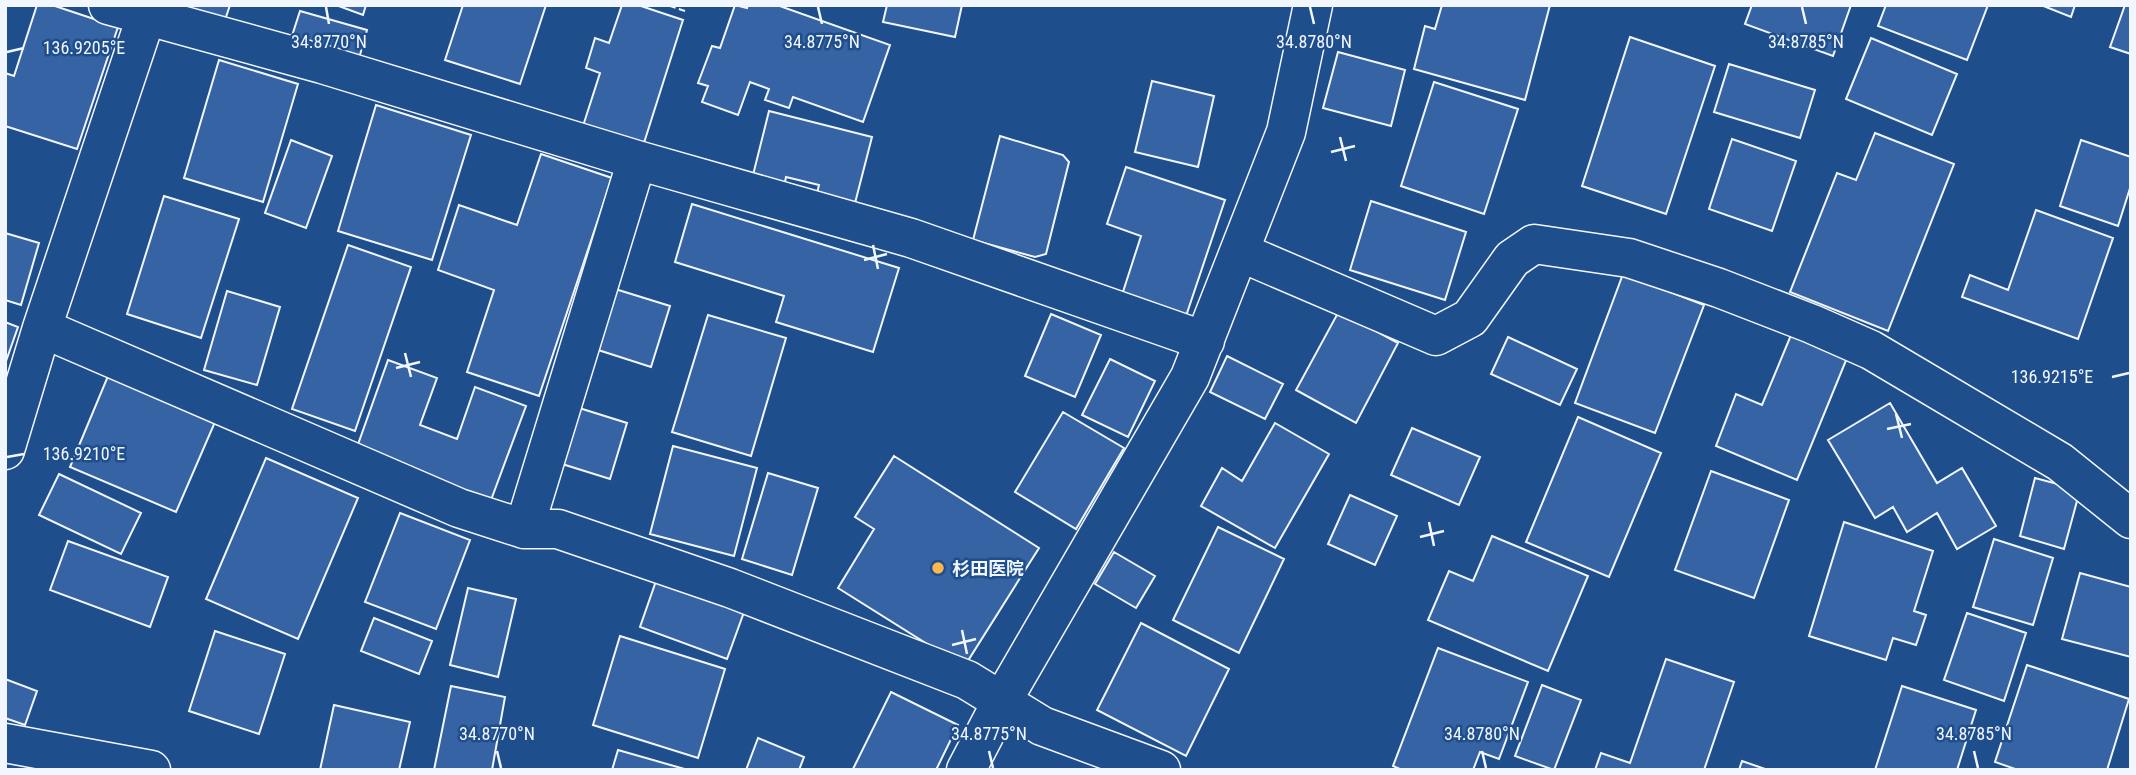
<svg xmlns="http://www.w3.org/2000/svg" width="2136" height="775" viewBox="0 0 2136 775" font-family="'Roboto Condensed','Noto Sans JP',sans-serif">
  <rect width="100%" height="100%" fill="#1f4e8c"/>
  <!-- building -->
  <path fill="#3563a3" stroke="#f2f6ff" stroke-width="2" d="M37,5H52L118,27L77,149L5,126V73L14,76Z
    M175,5H230L224,23Z
    M336,5H366L363,15Z
    M463,5H546L520,84L445,60Z
    M622,5H638L683,20L643,146L583,126L600,73L586,68L595,38L609,43Z
    M735,5L747,8L748,5H777L890,45L863,122L793,97L789,108L765,100L769,89L750,82L738,115L702,102L708,86L698,83L712,46L720,48Z
    M887,5H962L955,37L883,22Z
    M1442,5H1550L1525,100L1414,69L1425,26L1435,29Z
    M1752,5H1851L1833,56L1745,24Z
    M1886,5H1988L1967,60L1878,26Z
    M2041,5H2075L2071,17Z
    M2125,5H2131V54L2110,47Z
    M300,11L367,30L358,62L290,42Z
    M1630,37L1715,66L1666,214L1582,186Z
    M1871,38L1957,74L1932,135L1846,99Z
    M1338,52L1405,70L1391,126L1323,108Z
    M219,60L298,84L263,202L184,178Z
    M1729,64L1815,90L1800,138L1714,112Z
    M1152,81L1214,96L1198,167L1135,152Z
    M1434,82L1518,109L1484,214L1401,186Z
    M376,105L471,135L432,260L338,231Z
    M769,111L872,137L854,207L816,197L819,185L786,177L784,187L752,179Z
    M1875,133L1954,164L1888,331L1790,292L1837,173L1856,180Z
    M1000,136L1063,155L1069,162L1046,254L1035,257L973,240Z
    M1732,139L1796,161L1772,231L1709,209Z
    M291,140L332,156L306,228L265,213Z
    M2081,140L2131,157V185L2118,226L2060,206Z
    M541,154L612,178L539,396L467,372L494,290L438,270L459,205L517,225Z
    M1126,167L1225,200L1185,319L1121,298L1141,236L1107,224Z
    M164,196L239,219L201,338L127,314Z
    M1371,201L1466,232L1445,300L1350,270Z
    M692,204L899,268L873,352L776,322L784,296L675,262Z
    M2036,210L2113,238L2078,339L1962,297L1970,275L2008,290Z
    M5,233L39,243L21,305L5,300Z
    M348,245L411,267L355,431L292,409Z
    M1623,274L1704,305L1655,433L1575,403Z
    M612,288L670,306L651,367L592,348Z
    M227,291L280,307L257,385L204,370Z
    M1339,311L1398,343L1356,423L1296,390Z
    M1051,314L1101,335L1075,397L1025,376Z
    M708,315L786,338L751,456L672,432Z
    M5,322L18,327L5,364Z
    M1791,335L1847,358L1797,480L1716,446L1736,394L1762,405Z
    M1508,337L1577,369L1560,405L1491,374Z
    M1227,356L1283,384L1265,419L1210,392Z
    M1110,359L1155,381L1128,437L1082,415Z
    M388,360L437,378L420,425L457,439L475,387L526,406L491,500L356,450Z
    M108,376L215,422L176,512L70,467Z
    M1890,403L1937,483L1962,468L1996,526L1957,549L1937,513L1907,532L1893,507L1875,518L1828,440Z
    M576,407L627,423L610,479L559,463Z
    M1063,412L1124,448L1076,529L1015,492Z
    M1578,417L1661,453L1609,577L1526,542Z
    M1275,423L1329,454L1275,548L1201,506L1222,468L1242,481Z
    M1412,428L1480,457L1459,505L1391,475Z
    M673,446L757,468L734,556L650,534Z
    M894,456L1039,548L964,667L838,588L874,529L855,517Z
    M266,458L358,498L298,639L206,599Z
    M1711,471L1789,500L1754,598L1675,570Z
    M768,473L818,488L792,575L742,559Z
    M59,474L141,513L121,554L39,515Z
    M2035,478L2080,490L2064,549L2020,536Z
    M1350,495L1397,516L1375,565L1328,544Z
    M400,513L470,540L436,629L365,602Z
    M1844,522L1933,551L1914,611L1926,615L1916,645L1893,638L1886,660L1809,636Z
    M1218,527L1284,559L1239,653L1173,620Z
    M1492,536L1588,576L1548,671L1428,620L1449,571L1473,581Z
    M1994,539L2053,558L2033,625L1973,607Z
    M68,541L168,577L150,627L50,590Z
    M1114,552L1155,576L1136,608L1095,584Z
    M2080,573L2131,587V657L2062,639Z
    M656,581L744,612L727,659L640,627Z
    M468,588L516,599L498,677L450,665Z
    M1967,613L2026,633L2004,701L1944,680Z
    M374,618L432,641L419,674L361,651Z
    M1141,623L1229,669L1186,756L1097,710Z
    M215,631L285,654L259,734L189,711Z
    M620,636L725,669L698,758L593,725Z
    M1438,648L1528,682L1499,759L1480,752L1473,770H1402L1393,766Z
    M1666,659L1734,682L1704,770H1595L1601,753L1630,763Z
    M2027,665L2129,699L2107,770H2018L1995,762Z
    M5,679L37,691L25,725L5,718Z
    M1542,685L1581,700L1554,770L1515,756Z
    M451,686L505,697L492,770H434Z
    M1902,686L1976,710L1957,770H1875Z
    M891,692L958,725L936,770L853,769Z
    M334,705L410,722L399,770H320Z
    M758,738L804,757L799,770H746Z
    M618,750L688,770H612Z
    M1742,761L1768,770H1739Z"/>
  <g fill="none" stroke-linecap="round" stroke-linejoin="round">
    <!-- minor casing -->
    <g stroke="#f2f6ff" stroke-width="41">
      <path id="minor" d="M108,5L322,64L637,160L911,238L1205,341
        M1240,252L1436,336L1470,318L1512,259L1534,244L1629,258L1719,288L1812,324L1871,350L2060,462L2131,519
        M42,328L459,508L524,529H558L730,588L967,680L1042,726L1161,770
        M5,450L42,328L150,5
        M524,529L637,160
        M5,743L151,770
        M966,770L1002,701L1190,377L1286,132L1313,5"/>
    </g>
    <!-- minor -->
    <use href="#minor" stroke="#1f4e8c" stroke-width="38"/>
    <!-- fence -->
    <path stroke="#f2f6ff" stroke-width="2" stroke-dasharray="9 3.5" stroke-linecap="butt" d="M667,5L685,11"/>
  </g>
  <!-- ticks -->
  <path fill="none" stroke="#f2f6ff" stroke-width="2.5" d="M326,7L329,24M818,7L822,24M1310,7L1314,24M1802,7L1806,24M7,52L24,48M1340,137L1346,161M1331,152L1355,146M873,245L878,269M864,260L887,254M405,353L411,377M396,368L420,362M2112,377L2129,373M1896,414L1902,438M1887,429L1911,424M7,457L24,454M1429,522L1434,546M1420,537L1444,531M962,630L967,654M952,645L976,639M497,751L501,768M989,751L993,768M1482,751L1486,768M1974,751L1978,768"/>
  <!-- markers -->
  <circle fill="#ffb74d" stroke="#1f4e8c" stroke-width="2.5" cx="938" cy="568" r="7"/>
  <g text-anchor="middle" dominant-baseline="central" stroke-width="5" stroke-linejoin="round" paint-order="stroke">
    <!-- poi labels -->
    <g font-size="18" font-weight="bold" fill="#f2f6ff" stroke="#1f4e8c" text-anchor="start">
      <text x="952" y="568">杉田医院</text>
    </g>
  </g>
  <g font-size="18" text-anchor="middle" fill="#f2f6ff" stroke="#1f4e8c" stroke-width="5" stroke-linejoin="round" paint-order="stroke">
    <text x="329" y="48">34.8770°N</text>
    <text x="822" y="48">34.8775°N</text>
    <text x="1314" y="48">34.8780°N</text>
    <text x="1806" y="48">34.8785°N</text>
    <text x="84" y="54">136.9205°E</text>
    <text x="2052" y="383">136.9215°E</text>
    <text x="84" y="460">136.9210°E</text>
    <text x="497" y="740">34.8770°N</text>
    <text x="989" y="740">34.8775°N</text>
    <text x="1482" y="740">34.8780°N</text>
    <text x="1974" y="740">34.8785°N</text>
  </g>
  <!-- border -->
  <rect width="2136" height="775" fill="none" stroke="#f2f6ff" stroke-width="14"/>
</svg>
